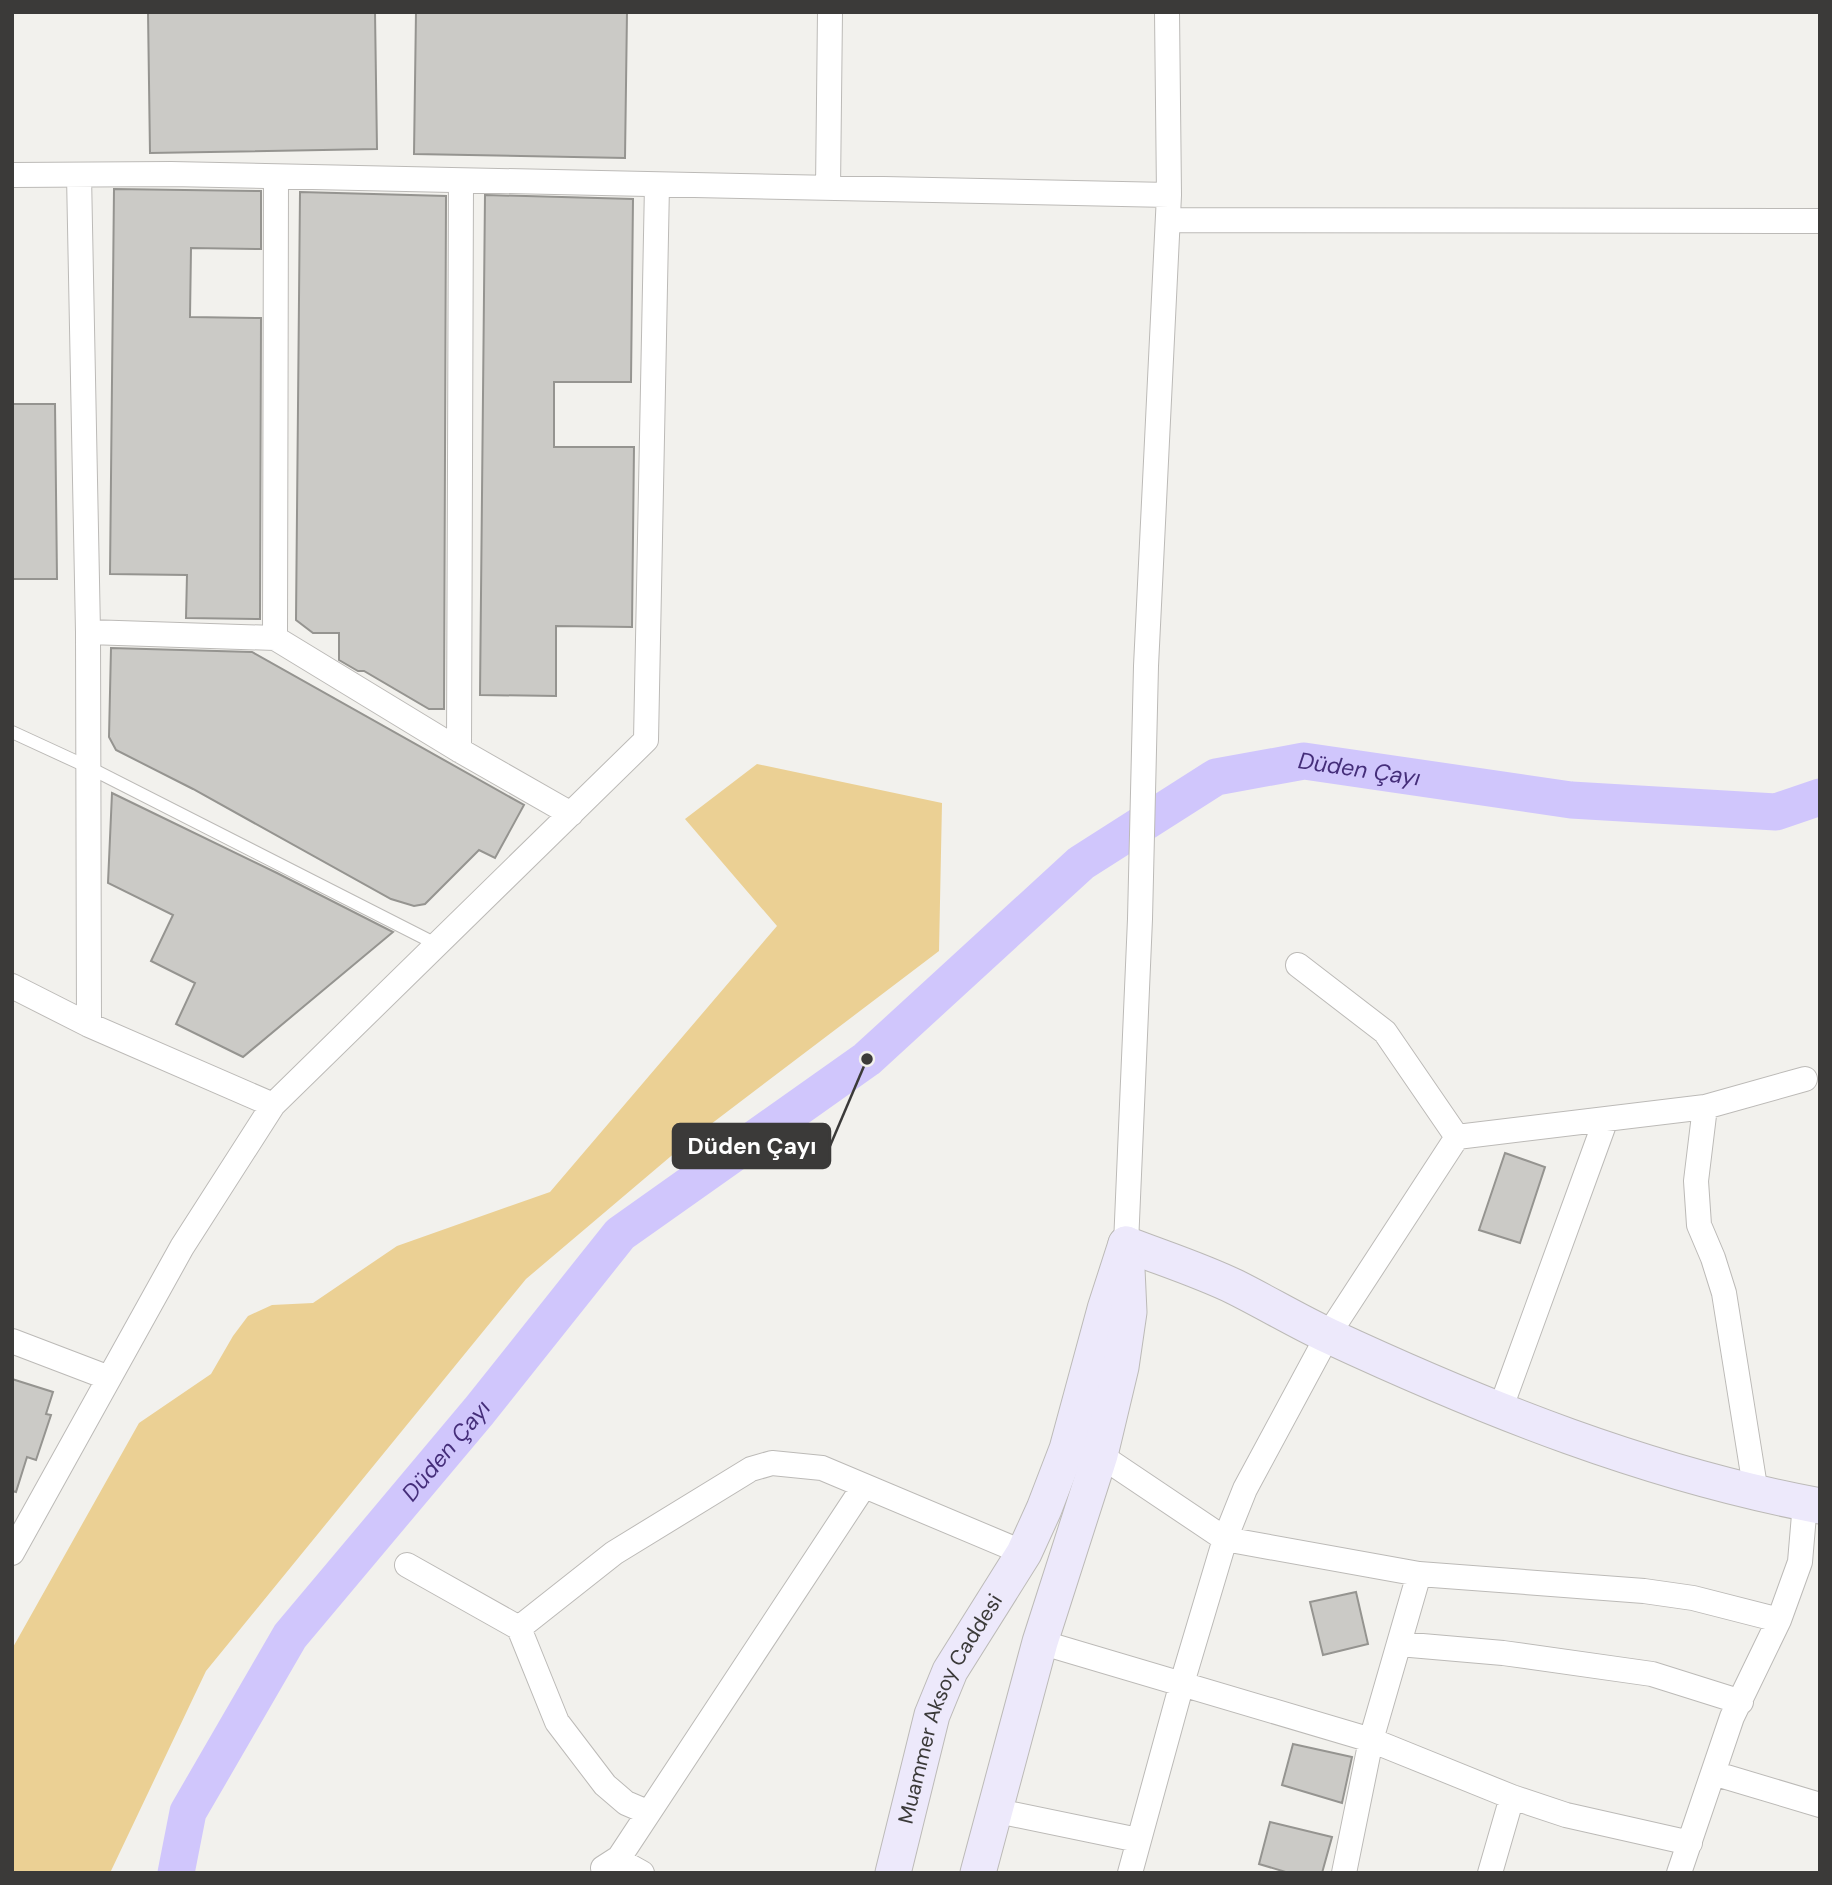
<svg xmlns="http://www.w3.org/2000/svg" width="1832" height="1885" viewBox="0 0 1832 1885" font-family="'DM Sans',sans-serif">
  <rect width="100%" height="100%" fill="#f2f1ed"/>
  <!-- green -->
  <path fill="#ebd094" d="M757,764L942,803L939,951L690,1140L526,1279L206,1671L110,1873H12V1649L139,1423L211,1374L233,1336L248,1316L272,1305L313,1303L397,1246L550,1192L777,926L685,819Z"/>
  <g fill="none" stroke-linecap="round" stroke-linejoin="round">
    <!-- river -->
    <path stroke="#d0c6fc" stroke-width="37" id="s1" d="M176,1873L188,1812L290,1636L479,1411L620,1234L867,1059L1081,863L1216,777L1304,761L1571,800L1776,812L1820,797"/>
  </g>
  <!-- building -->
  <path fill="#cbcac6" stroke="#959490" stroke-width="2" d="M148,12H375L377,149L150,153Z
    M416,12H627L625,158L414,154Z
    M114,189L261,191V249L191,248L190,317L261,318L260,619L186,618L187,575L110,574Z
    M300,192L446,196L444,709H429L364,671H358L339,660V633H313L296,620Z
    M485,195L633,199L631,382H554V447H634L632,627L556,626V696L480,695Z
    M12,404H55L57,579H12Z
    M111,648L252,652L524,805L495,858L479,850L425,904L414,906L391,899L193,789L116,750L109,737Z
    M112,793L277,873L393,932L243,1057L176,1024L195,983L151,961L173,915L108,883Z
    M1505,1153L1545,1167L1520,1243L1479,1230Z
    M12,1379L53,1392L46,1414L51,1415L36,1460L27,1457L16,1492L12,1491Z
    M1356,1592L1368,1644L1323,1655L1310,1602Z
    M1293,1744L1352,1757L1342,1803L1282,1785Z
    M1270,1822L1332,1837L1322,1873H1289L1259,1864Z"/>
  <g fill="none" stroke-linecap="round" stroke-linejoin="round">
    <!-- service casing -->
    <g stroke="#bcbab7" stroke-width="14">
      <path id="service" d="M12,732L88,767L438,945"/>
    </g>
    <!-- minor casing -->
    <g stroke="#bcbab7" stroke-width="26">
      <path id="minor" d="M12,175L171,174L1169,195L1167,12
        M79,175L88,632L89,1025
        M276,177L275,638L459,750L571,814
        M828,188L830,12
        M1168,220L1820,221
        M88,632L275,638
        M459,750L461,181
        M12,986L89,1025L273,1105
        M1705,1107L1696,1181L1699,1225L1713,1258L1724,1293L1756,1493
        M1457,1137L1705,1107L1805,1079
        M1126,1244L1140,919L1146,666L1169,195
        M12,1341L109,1378
        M1500,1410L1606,1119
        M1100,1455L1225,1539L1419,1574L1644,1591L1693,1598L1779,1620
        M12,1553L182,1247L273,1105L646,740L657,185
        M407,1565L519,1628
        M1040,1642L1371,1740L1512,1797L1566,1815L1690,1843
        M1399,1644L1503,1653L1652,1674L1741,1702
        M1713,1773L1820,1805
        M993,1810L1138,1840
        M647,1812L626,1803L605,1785L557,1722L519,1628L614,1553L751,1469L772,1463L822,1468L1024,1553
        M603,1868L617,1859L642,1873
        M609,1873L864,1486
        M1130,1873L1182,1683L1225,1539L1245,1489L1328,1335L1457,1137L1385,1032L1298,965
        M1344,1873L1371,1740L1419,1574
        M1490,1873L1512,1797
        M1679,1873L1732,1717L1779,1620L1800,1562L1805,1503"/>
    </g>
    <!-- secondary casing -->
    <g stroke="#bcbab7" stroke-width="37">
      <g id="secondary">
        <path d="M1126,1244C1162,1258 1200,1270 1235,1287C1267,1303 1297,1321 1329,1336C1486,1409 1649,1474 1820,1506"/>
        <path id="s2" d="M893,1873L932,1715L950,1671L1024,1553L1044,1509L1067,1449L1105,1309L1126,1244"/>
        <path d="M978,1873L1040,1642L1100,1455L1121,1367L1129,1312L1127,1269"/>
      </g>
    </g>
    <!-- service -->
    <use href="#service" stroke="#fff" stroke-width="12"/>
    <!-- minor -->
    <use href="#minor" stroke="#fff" stroke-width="24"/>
    <!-- secondary -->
    <use href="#secondary" stroke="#ede9fb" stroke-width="35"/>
  </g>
  <g text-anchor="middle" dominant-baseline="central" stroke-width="5" stroke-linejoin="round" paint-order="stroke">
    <!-- street labels -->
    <g font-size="21" fill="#3b3a39" stroke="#f2f1ed">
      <text stroke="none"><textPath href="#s2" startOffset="175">Muammer Aksoy Caddesi</textPath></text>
    </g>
    <!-- water labels -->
    <g font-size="23" font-style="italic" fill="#452e7a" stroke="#f2f1ed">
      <text stroke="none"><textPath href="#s1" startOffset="1684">Düden Çayı</textPath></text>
      <text stroke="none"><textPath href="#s1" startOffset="508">Düden Çayı</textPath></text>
    </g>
  </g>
  <!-- callouts -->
  <path fill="none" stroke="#3b3a39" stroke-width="2.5" d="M867 1059L830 1146"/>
  <circle fill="#3b3a39" stroke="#f2f1ed" stroke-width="2.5" cx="867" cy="1059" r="7"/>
  <rect fill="#3b3a39" stroke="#3b3a39" stroke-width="2.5" x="673" y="1124" width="157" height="44" rx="7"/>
  <g font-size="23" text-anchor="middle" font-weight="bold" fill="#fff">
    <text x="752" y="1154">Düden Çayı</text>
  </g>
  <!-- border -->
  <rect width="1832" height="1885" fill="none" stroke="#3b3a39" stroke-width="28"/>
</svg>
